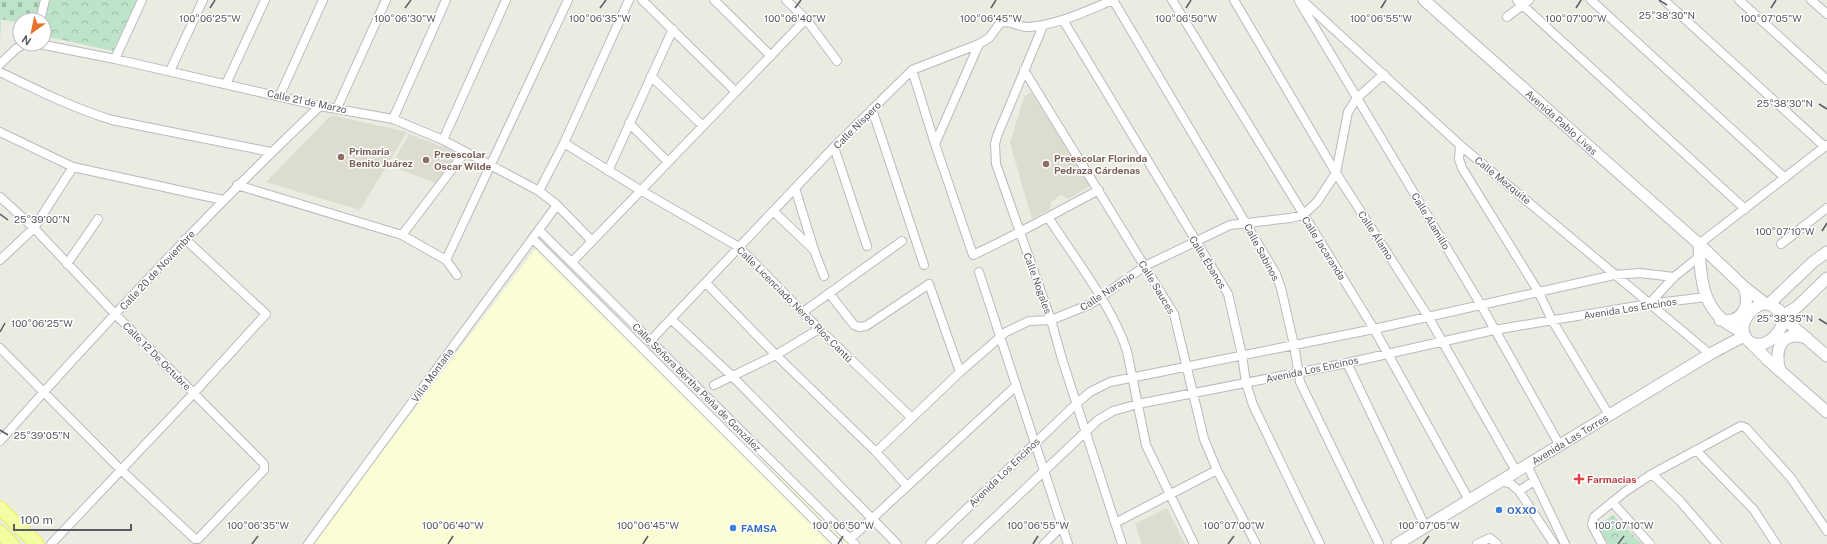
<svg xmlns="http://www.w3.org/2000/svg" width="1827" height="544" viewBox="0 0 1827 544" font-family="'Public Sans',sans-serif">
  <defs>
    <pattern id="forest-crowns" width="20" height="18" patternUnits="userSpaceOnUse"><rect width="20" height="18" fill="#bde4c8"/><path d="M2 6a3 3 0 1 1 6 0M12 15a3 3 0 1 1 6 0" fill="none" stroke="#9dbca6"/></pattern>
    <pattern id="cemetery-stones" width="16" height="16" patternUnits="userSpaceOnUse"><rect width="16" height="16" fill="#bde4c8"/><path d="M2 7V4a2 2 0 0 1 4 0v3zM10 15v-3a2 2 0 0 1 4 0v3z" fill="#9dbca6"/></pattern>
  </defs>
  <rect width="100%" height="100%" fill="#ebece1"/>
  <!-- commercial -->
  <path fill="#fbfdd5" d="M539,244L849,544H312Z"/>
  <!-- education -->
  <path fill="#dcdccf" d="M1031,92L1090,186L1068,199L1061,195L1051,202L1050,209L1032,219L1010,143L1024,97Z
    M331,115L407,132L360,210L266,182Z
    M409,134L461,154L438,184L391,166Z
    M1167,508L1185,544H1142L1135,524Z"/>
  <!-- forest -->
  <path fill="url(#forest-crowns)" d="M49,0H137L113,51L44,36V21Z
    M1613,515L1642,544H1608L1597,526Z"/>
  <!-- cemetery -->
  <path fill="url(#cemetery-stones)" d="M0,0H41L35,20H20V23L1,19L0,41Z"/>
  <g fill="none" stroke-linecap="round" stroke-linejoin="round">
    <!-- street casing -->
    <g stroke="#b9b9c0" stroke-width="10">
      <path id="street" d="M642,0L736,92
        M714,0L771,56
        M786,0L806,19L837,61
        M1113,0L1276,274L1281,288L1294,345L1300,382L1379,544
        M1172,0L1374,329L1469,500
        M1234,0L1336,173L1429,318L1516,471
        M1302,0L1460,145L1710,354
        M1517,0L1745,209
        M1591,0L1785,178
        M1664,0L1825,147
        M1739,0L1827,80
        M1811,0L1827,14
        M1299,1L1481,305L1559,444
        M1507,17L1529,0
        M40,20L45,0
        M1063,20L1228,294L1242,355L1246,383L1253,405L1320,544
        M1043,26L997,136L995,144L996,164L1051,320L1062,359L1122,544
        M39,44L115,59L320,106L393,119L443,140L539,191L557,205L592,241
        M115,59L142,0
        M0,64L17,48L25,44
        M912,70L935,144L973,255C1016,235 1057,212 1099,190
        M1024,70L1174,314L1204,439L1217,470L1256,544
        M170,71L203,0
        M0,72C37,90 73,108 112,120L271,152
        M651,76L703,126
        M226,84L265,0
        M280,95L323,0
        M337,108L386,0
        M872,109L924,265
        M393,119L446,0
        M629,123L668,162
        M0,132L73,167L223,200
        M443,140L506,0
        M564,143L640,190L739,247L819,329L912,418
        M935,144L979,44
        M1460,145L1459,159L1462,168L1538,291L1552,320L1609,415
        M834,147L867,246
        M608,171L673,29
        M237,185L402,235L446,260L457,275
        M795,188L814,250L824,276
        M539,191L564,143L629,0
        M0,197L34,228L116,315L264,464V470L198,539H195L120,469L0,348
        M773,211L814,250
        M1048,217C1073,256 1113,307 1127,351L1146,445L1194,544
        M539,230L855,544
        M402,235L465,152
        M533,239L838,544
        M1699,244L1827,145
        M1781,244L1827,208
        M0,260L34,228L73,167
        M446,260L568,0
        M572,262L806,19
        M67,264L98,219
        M979,272L1068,544
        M706,283L776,355L876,452L906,485
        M829,293L854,325L859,327L866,326L929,284L960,372
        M1649,304L1674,277L1699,257
        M803,312L902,241
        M671,319L732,376L897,544
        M651,340L834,147L912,70L979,44L989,38L1001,22C1011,21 1019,27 1028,27C1058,25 1086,11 1113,0
        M1347,363L1425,526
        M714,385L776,355L819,329
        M0,441C103,325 208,212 320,106
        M1696,450L1754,510L1776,544
        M876,452L960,372L1006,332L1029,321L1051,320L1091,304L1145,266L1230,225L1290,218L1303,215L1317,202L1336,173L1348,112L1357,98L1384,74
        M1527,465L1565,544
        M1652,474L1680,501L1717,544
        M1502,481L1511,484L1519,491L1554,544
        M1519,491L1534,481
        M1612,502L1650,544
        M1115,523L1217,470
        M850,539L1016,386
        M51,544L194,393L266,314L185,239
        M308,544L557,205
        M930,544L1076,404L1090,392L1110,382L1374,329L1614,275L1640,273L1674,277
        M967,544L1098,420L1113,411L1138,404L1347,363L1494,330L1649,304L1706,297
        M1044,544L1062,526
        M1477,544L1490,538L1497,544
        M1602,544L1592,525L1594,517L1626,491L1652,474L1741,426L1746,428L1791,478L1827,531"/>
    </g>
    <!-- secondary casing -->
    <g stroke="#babac2" stroke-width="13">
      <g id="secondary">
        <path id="s1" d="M1424,0L1699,244L1744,287L1766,304"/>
        <path d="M1699,244C1700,282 1703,316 1743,332"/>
        <path d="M1769,304L1813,262L1827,252"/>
        <path d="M1782,316L1797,307L1827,278"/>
        <path d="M1782,317C1783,326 1780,330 1775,336C1755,357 1731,334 1750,313C1756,306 1761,303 1769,304L1779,310L1782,317L1827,356"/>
        <path d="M1720,320C1742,324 1751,306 1744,287"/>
        <path d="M1751,343L1768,360L1827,412"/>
        <path d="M1780,371C1774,349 1781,330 1807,338"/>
        <path id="s2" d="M1397,544L1710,354L1744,336"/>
      </g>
    </g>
    <!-- primary casing -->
    <g stroke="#edef57" stroke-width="15">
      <path id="primary" d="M0,508L37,544
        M0,532L12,544"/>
    </g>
    <!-- street -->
    <use href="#street" stroke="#fff" stroke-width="8"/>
    <!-- secondary -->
    <use href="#secondary" stroke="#fff" stroke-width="11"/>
    <!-- primary -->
    <use href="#primary" stroke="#f2fea4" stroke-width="13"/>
  </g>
  <!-- ticks -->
  <path fill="none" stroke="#595b62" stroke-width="1.5" d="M1659,0L1667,5M210,8L215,0M405,8L411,0M600,8L606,0M795,8L801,0M991,8L996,0M1186,8L1191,0M1381,8L1386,0M1576,8L1581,0M1771,8L1776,0M1819,104L1827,109M0,214L8,220M1822,231L1827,223M1819,319L1827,324M0,332L5,323M0,430L8,435M252,544L258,536M448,544L453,536M643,544L648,536M838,544L843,536M1033,544L1038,536M1228,544L1234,536M1423,544L1429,536M1618,544L1624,536"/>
  <!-- markers -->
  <g fill="#8d6e63" stroke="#fff" stroke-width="1.5">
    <circle cx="341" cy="157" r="4"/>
    <circle cx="426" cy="160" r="4"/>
    <circle cx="1046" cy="164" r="4"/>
  </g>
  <path fill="#e0444e" stroke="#fff" stroke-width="1.5" d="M1577 473h4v4h4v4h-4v4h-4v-4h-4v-4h4z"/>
  <g fill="#3f7fe0" stroke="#fff" stroke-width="1.5">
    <circle cx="1499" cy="510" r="4"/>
    <circle cx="733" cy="528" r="4"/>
  </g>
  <g text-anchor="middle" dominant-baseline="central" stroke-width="3" stroke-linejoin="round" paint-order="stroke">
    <!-- street labels -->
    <g font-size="10" fill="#595b62" stroke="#fff">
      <text transform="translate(307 101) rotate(12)">Calle 21 de Marzo</text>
      <text stroke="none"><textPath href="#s1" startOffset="184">Avenida Pablo Livas</textPath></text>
      <text transform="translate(857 125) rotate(-45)">Calle Níspero</text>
      <text transform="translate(1503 180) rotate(39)">Calle Mezquite</text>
      <text transform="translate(1431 221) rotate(59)">Calle Alamillo</text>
      <text transform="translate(1376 235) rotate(57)">Calle Álamo</text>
      <text transform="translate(1324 248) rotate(58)">Calle Jacaranda</text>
      <text transform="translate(1262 252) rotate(62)">Calle Sabinos</text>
      <text transform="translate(1208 262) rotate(58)">Calle Ébanos</text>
      <text transform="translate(157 270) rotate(-47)">Calle 20 de Noviembre</text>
      <text transform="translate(1038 283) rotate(70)">Calle Nogales</text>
      <text transform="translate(1157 287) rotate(59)">Calle Sauces</text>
      <text transform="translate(1107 291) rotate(-33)">Calle Naranjo</text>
      <text transform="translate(795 304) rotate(45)">Calle Licenciado Nereo Ríos Cantú</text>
      <text transform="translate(1630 308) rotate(-9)">Avenida Los Encinos</text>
      <text transform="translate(157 356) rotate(45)">Calle 12 De Octubre</text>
      <text transform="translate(1312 369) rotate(-12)">Avenida Los Encinos</text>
      <text transform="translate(432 375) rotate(-54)">Villa Montaña</text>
      <text transform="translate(697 387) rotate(45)">Calle Señora Bertha Peña de González</text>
      <text stroke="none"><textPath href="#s2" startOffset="202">Avenida Las Torres</textPath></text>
      <text transform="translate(1004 472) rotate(-44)">Avenida Los Encinos</text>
    </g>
    <!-- education labels -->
    <g font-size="10" font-weight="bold" fill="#785e54" stroke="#fff" text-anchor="start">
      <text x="349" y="151">Primaria<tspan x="349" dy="12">Benito Juárez</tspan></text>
      <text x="434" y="154">Preescolar<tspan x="434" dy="12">Oscar Wilde</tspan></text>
      <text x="1054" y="158">Preescolar Florinda<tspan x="1054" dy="12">Pedraza Cárdenas</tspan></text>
    </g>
    <!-- health labels -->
    <g font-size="10" font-weight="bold" fill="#be3a42" stroke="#fff" text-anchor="start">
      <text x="1587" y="479">Farmacias</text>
    </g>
    <!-- shop labels -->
    <g font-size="10" font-weight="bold" fill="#366cbe" stroke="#fff" text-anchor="start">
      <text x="1507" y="510">OXXO</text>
      <text x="741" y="528">FAMSA</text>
    </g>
  </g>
  <g font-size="10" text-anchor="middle" fill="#595b62" stroke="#fff" stroke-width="3" stroke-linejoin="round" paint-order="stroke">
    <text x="1667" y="19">25°38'30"N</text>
    <text x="210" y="22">100°06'25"W</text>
    <text x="405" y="22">100°06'30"W</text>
    <text x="600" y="22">100°06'35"W</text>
    <text x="795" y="22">100°06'40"W</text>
    <text x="991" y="22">100°06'45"W</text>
    <text x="1186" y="22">100°06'50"W</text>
    <text x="1381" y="22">100°06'55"W</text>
    <text x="1576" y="22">100°07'00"W</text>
    <text x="1771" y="22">100°07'05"W</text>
    <text x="1785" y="107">25°38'30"N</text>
    <text x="42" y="223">25°39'00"N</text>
    <text x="1785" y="235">100°07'10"W</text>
    <text x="1785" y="322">25°38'35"N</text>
    <text x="42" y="327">100°06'25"W</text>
    <text x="42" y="439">25°39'05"N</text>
    <text x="258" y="529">100°06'35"W</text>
    <text x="453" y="529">100°06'40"W</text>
    <text x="648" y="529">100°06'45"W</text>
    <text x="843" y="529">100°06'50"W</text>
    <text x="1038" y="529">100°06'55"W</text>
    <text x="1234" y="529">100°07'00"W</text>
    <text x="1429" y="529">100°07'05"W</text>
    <text x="1624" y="529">100°07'10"W</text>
  </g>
  <!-- north arrow -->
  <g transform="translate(32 32) rotate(213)"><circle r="19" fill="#ffffff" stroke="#bdbdc0"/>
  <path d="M0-3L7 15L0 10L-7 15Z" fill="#e6712d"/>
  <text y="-6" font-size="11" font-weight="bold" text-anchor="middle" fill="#595b62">N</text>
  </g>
  <!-- scale -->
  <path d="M14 524v6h117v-6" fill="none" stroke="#595b62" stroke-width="2"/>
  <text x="20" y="524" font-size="12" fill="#595b62" stroke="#ffffff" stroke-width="3" paint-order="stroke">100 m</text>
</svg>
